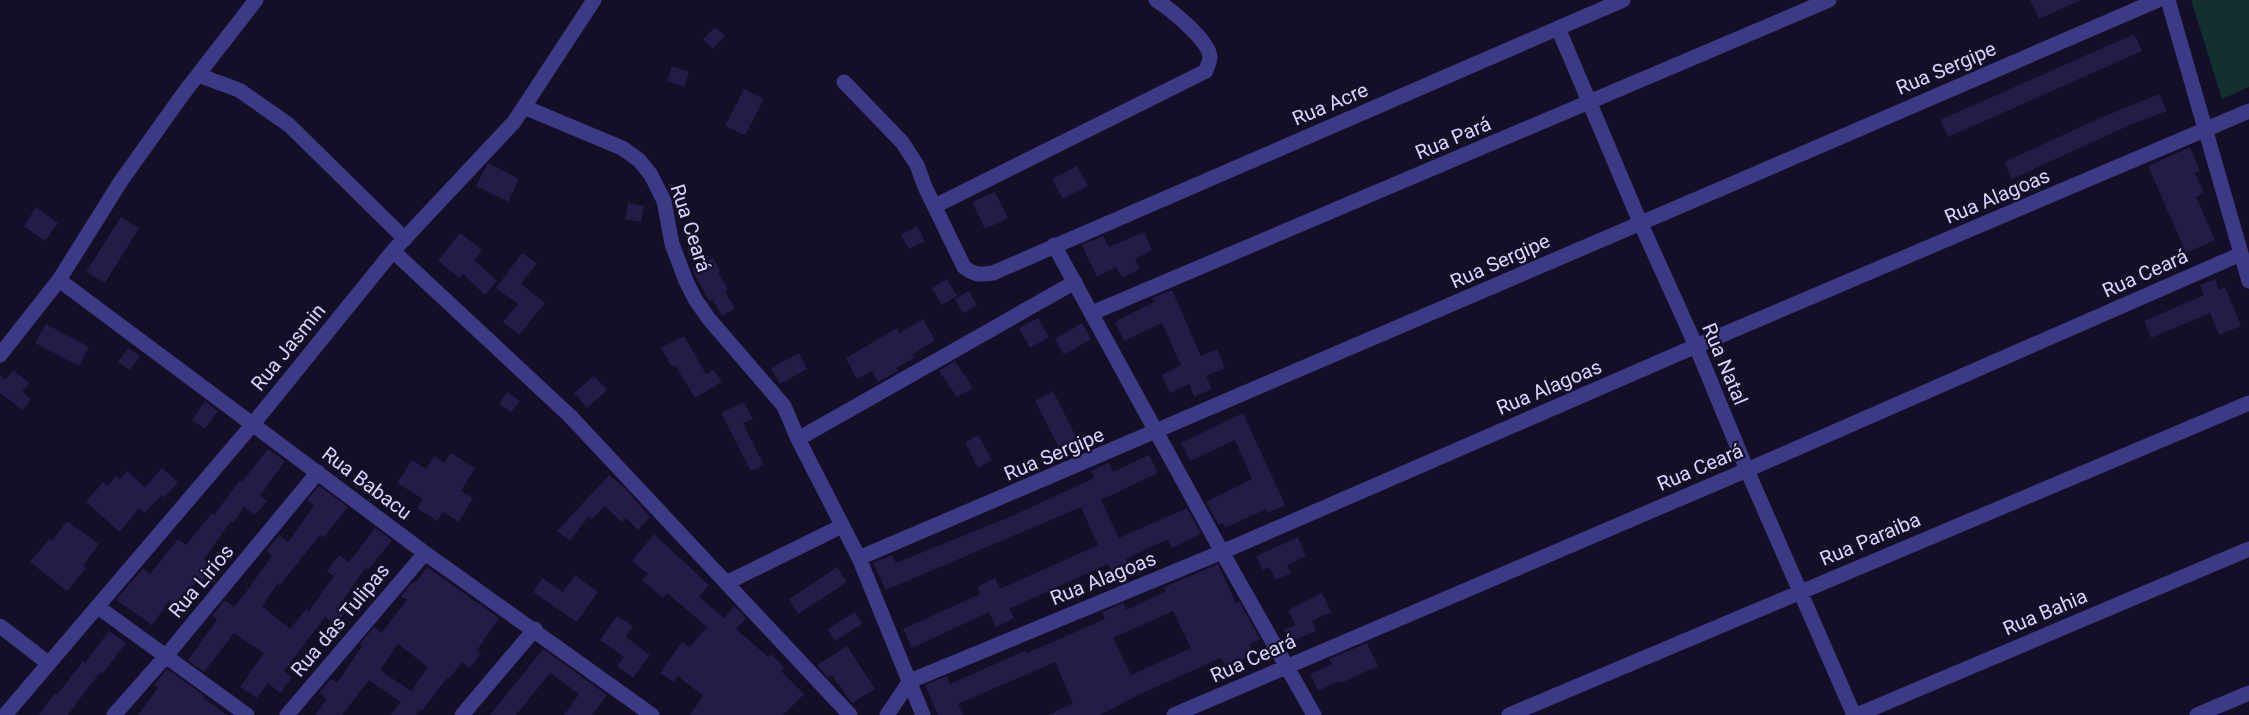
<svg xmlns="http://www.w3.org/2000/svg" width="2249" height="715" viewBox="0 0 2249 715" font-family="Roboto,sans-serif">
  <rect width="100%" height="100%" fill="#130f26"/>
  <!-- green -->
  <path fill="#12302f" d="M2191,0H2249V87L2222,99Z"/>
  <!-- building -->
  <path fill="#241b47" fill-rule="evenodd" d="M2030,0H2081L2039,19Z
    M715,27L725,36L713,49L703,39Z
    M2134,34L2142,51L1948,137L1940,120Z
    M672,66L689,72L684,87L667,81Z
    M744,89L764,99L745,135L725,126Z
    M2159,94L2167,111L2130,125L2012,179L2004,162L2100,118Z
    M2190,147L2200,171L2195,173L2204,193L2196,197L2215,240L2186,253L2148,166Z
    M488,163L519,179L508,202L476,186Z
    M1077,166L1088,186L1063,199L1052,179Z
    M995,192L1008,218L985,229L972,202Z
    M628,203L644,206L641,222L625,219Z
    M36,207L58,223L45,241L24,226Z
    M121,217L139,228L105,283L86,272Z
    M917,226L925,241L909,249L901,235Z
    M1144,232L1152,250L1135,259L1140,269L1122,278L1116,267L1097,277L1082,245L1103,236L1109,247Z
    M460,233L482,250L474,260L497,281L485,295L463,274L460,278L438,261Z
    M522,253L537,263L521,284L545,303L519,335L503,322L518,304L496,288Z
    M713,258L720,271L718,272L728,290L725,292L735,308L722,316L712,299L709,301L692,269Z
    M947,279L957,296L942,305L932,288Z
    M2215,279L2219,290L2225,287L2241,326L2219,335L2210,313L2151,338L2144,321L2204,295L2200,285Z
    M1172,290L1201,356L1217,349L1225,368L1206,376L1212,389L1194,397L1189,384L1170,393L1162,375L1181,365L1162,323L1124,341L1115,322L1154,302L1152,298Z
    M969,291L977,306L963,313L955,299Z
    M1038,318L1049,337L1030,348L1019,328Z
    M923,319L935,340L912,355L914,358L896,368L898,371L878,382L872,371L857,379L846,358L897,328L900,333Z
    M1082,323L1091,339L1064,355L1055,339Z
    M46,324L89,347L79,366L35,343Z
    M684,336L706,374L714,370L722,382L695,398L675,365L672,367L661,348Z
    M128,348L140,356L130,370L118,362Z
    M799,353L807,369L780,384L771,368Z
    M955,361L973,388L957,397L939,371Z
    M13,370L29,383L22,392L31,399L23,410L0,393V375L6,379Z
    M594,376L607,390L587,408L574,393Z
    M1053,391L1077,439L1059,448L1035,401Z
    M507,392L520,401L511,412L499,404Z
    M205,401L218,411L205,429L192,420Z
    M744,402L753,419L743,423L764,465L751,471L721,413Z
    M1243,413L1285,505L1268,513L1266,509L1225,528L1223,523L1219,525L1206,502L1252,479L1235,440L1190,461L1181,443Z
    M978,435L992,460L978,468L965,443Z
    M268,449L285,461L260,496L267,501L255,515L244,507L233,523L231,521L204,559L214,567L202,583L198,580L176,607L169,601L152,625L116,600L143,568L150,574L178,539L186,545L212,513L214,515L240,480L242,482Z
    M451,453L475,468L461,491L473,498L459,522L443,512L437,521L417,508L423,499L397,483L412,460L426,469L434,456L444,463Z
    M1149,455L1158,473L1101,500L1119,538L1187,508L1201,534L1172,548L1168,539L1126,559L1130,568L1113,576L1108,564L1009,609L1014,618L996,627L989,612L912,648L903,629L980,594L977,587L995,578L1000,589L1098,545L1081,507L886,590L873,563L892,555L896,563L1014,515L1094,478L1091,471L1109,463L1113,472Z
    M162,468L178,482L164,498L162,495L145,513L139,508L120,532L86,502L103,482L107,486L116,476L120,479L127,471L145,487Z
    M609,475L625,488L650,517L638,530L626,518L622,522L605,506L592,519L589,516L570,541L557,531Z
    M319,486L348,507L323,538L320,535L280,585L278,583L262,606L290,629L306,609L309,611L334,576L327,571L339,555L349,562L375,528L392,540L369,569L366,567L339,606L346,611L336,625L325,617L284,671L292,678L280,693L268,683L257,698L240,687L264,653L234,633L204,672L188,660L217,620L212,616L225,600L234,607L246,592L272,556L266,551L279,535L288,542L314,506L307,500Z
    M67,521L99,544L83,566L86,568L67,591L30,562L49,539L52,541Z
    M654,534L709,585L699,597L724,618L734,606L746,618L736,629L768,657L771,654L785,668L781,671L804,694L783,715H690L703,696L678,676L674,682L660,673L682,642L690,647L707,627L667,593L663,598L642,580L648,574L632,561Z
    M1298,537L1306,556L1287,565L1291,573L1276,580L1269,567L1263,570L1256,556Z
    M1218,564L1236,603L1239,601L1260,639L1249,644L1254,654L1226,667L1221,658L1138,695L1100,715H1048L1073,703L1055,662L958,704L963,715H938L925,685L947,676L950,684L1025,651L1026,653L1046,645L1105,619L1102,612L1123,603L1126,610L1166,591L1164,587ZM1173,611L1191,648L1131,675L1113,638Z
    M427,567L499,618L477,650L481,653L470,668L462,662L449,679L447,678L422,711L420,710L416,715H391L401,702L369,680L342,715H315L327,699L319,693L331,679L337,683L362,646L360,644L374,627L381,633L407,600L401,596L414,581L416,582ZM398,644L428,667L411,691L380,670Z
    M837,567L847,582L798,614L789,599Z
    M575,575L598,592L577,622L533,592L542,578L563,592Z
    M1322,593L1331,612L1312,621L1316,631L1290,642L1284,630L1295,625L1288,610Z
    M855,612L862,624L835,641L828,629Z
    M617,616L633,626L626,637L650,655L633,678L617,666L624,657L600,640Z
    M109,631L126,643L103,673L101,672L89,686L68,715H39L55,693L57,695L83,661L85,663Z
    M1367,643L1378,666L1341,683L1339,681L1318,691L1310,674L1332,664L1329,659Z
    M847,646L875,689L852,703L832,675L828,678L817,665Z
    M543,649L607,695L592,715H564L579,694L550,673L516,715H490Z
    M167,669L205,696L203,698L227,715H138L158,688L154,685Z"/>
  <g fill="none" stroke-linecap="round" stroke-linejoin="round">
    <!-- minor -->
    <path stroke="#3d3a85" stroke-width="15" d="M2168,0L2249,281
      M1558,28L1640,222L1696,346L1747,470L1854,715
      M198,75L239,90L289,125L405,239
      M844,82L902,142L917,165L925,187L964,267C974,275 980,275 993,273L1623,0
      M524,107L622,148L639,160L651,175L664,201L672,244L686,281L695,299L709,319L784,406L798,439L859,558L923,715
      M935,206L1206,71C1207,67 1210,61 1210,57C1209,40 1170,9 1156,0
      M1054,245L1222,552L1314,715
      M393,251L570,416L850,715
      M59,280L425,553L652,715
      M1092,313L1829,0
      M0,355L59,280L121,181L183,94L256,0
      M798,439L1075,282
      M859,558C1293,376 1725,186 2158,0
      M726,583L842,526
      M98,607L247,715
      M0,626L48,663
      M910,681L1222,552L1696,346L2249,111
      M5,715L253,424L393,251L514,122L594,0
      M114,715L166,656L318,472
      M287,715L425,553
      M462,715L535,629
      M887,715L910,681
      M1174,715L1747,470L2241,254
      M1509,715L2249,403
      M1857,715L2249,549
      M2197,715L2249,693"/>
  </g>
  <g text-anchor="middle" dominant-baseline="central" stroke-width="4.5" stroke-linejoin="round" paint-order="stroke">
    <!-- street labels -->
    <g font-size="20" fill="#d9d4ff" stroke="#130f26">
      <text transform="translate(1946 68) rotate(-23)">Rua Sergipe</text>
      <text transform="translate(1330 104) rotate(-23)">Rua Acre</text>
      <text transform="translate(1453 138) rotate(-23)">Rua Pará</text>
      <text transform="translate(1997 196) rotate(-23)">Rua Alagoas</text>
      <text transform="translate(691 228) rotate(72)">Rua Ceará</text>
      <text transform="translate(1500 261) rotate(-24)">Rua Sergipe</text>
      <text transform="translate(2145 273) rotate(-24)">Rua Ceará</text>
      <text transform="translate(288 347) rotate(-51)">Rua Jasmin</text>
      <text transform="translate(1725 364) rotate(67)">Rua Natal</text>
      <text transform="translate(1549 387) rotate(-23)">Rua Alagoas</text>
      <text transform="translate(1054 454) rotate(-23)">Rua Sergipe</text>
      <text transform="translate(1700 467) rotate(-23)">Rua Ceará</text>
      <text transform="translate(367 483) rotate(37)">Rua Babacu</text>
      <text transform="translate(1870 539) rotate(-23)">Rua Paraiba</text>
      <text transform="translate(1103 578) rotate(-22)">Rua Alagoas</text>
      <text transform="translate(201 581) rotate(-50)">Rua Lirios</text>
      <text transform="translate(2045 612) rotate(-23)">Rua Bahia</text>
      <text transform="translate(340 620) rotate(-50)">Rua das Tulipas</text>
      <text transform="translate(1253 658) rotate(-24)">Rua Ceará</text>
    </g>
  </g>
</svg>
